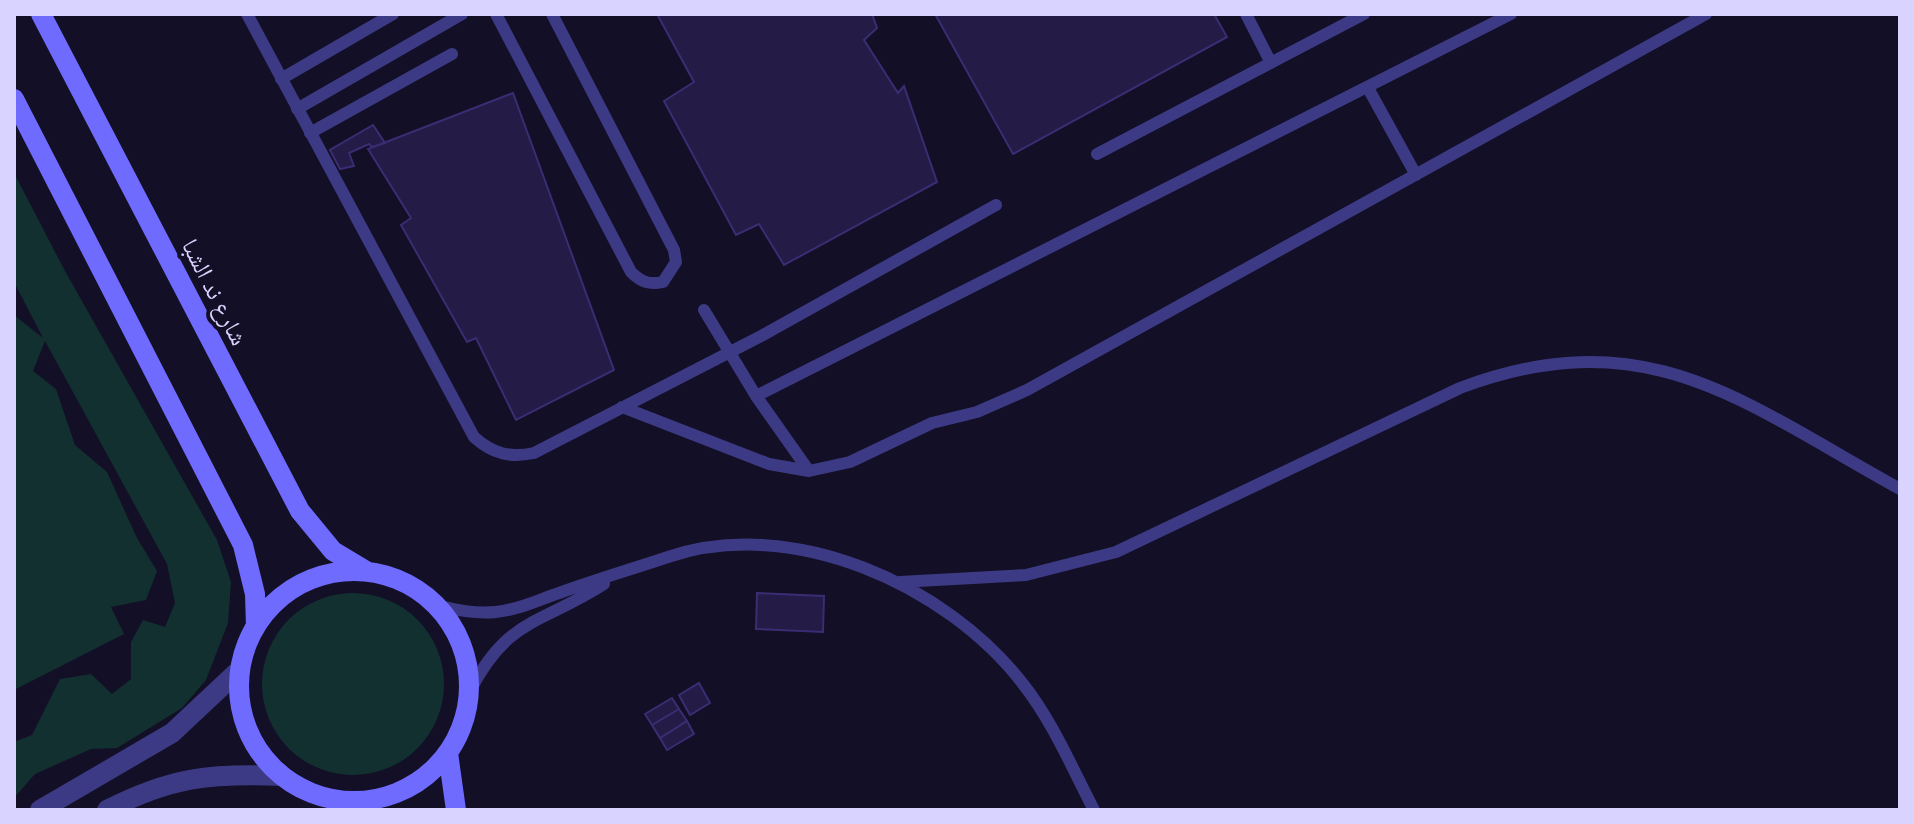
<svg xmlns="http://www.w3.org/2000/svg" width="1914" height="824" viewBox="0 0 1914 824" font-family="'Space Grotesk','Noto Naskh Arabic',sans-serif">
  <rect width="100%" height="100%" fill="#130f26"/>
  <!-- green -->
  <path fill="#12302f" d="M14,173L65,271L217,540L231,582L228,623L206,680L182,708L117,748L91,749L35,774L14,798V742L32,735L60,679L91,674L112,694L131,679V642L143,620L165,627L175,603L167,564L45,341L33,371L56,389L75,445L107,472L137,538L157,571L146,600L111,607L124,634L14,690V315L43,338L14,282Z
    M262 684a91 91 0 1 1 182 0a91 91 0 1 1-182 0Z"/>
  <!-- building -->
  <path fill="#241b47" stroke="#3b2d73" stroke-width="2" d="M657,14H872L877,28L864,40L898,93L904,86L937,182L784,265L759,224L736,235L664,101L694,82Z
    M935,14H1214L1227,37L1013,154Z
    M513,93L614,370L516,420L476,338L467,342L401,225L411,218L368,149Z
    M373,125L385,143L372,147L369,144L349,153L354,166L340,169L330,150Z
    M757,593L824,596L823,632L756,629Z
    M699,683L710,703L690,715L679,695Z
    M672,698L679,709L652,725L645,714Z
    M679,709L687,721L660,738L652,725Z
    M687,721L694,734L667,750L660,738Z"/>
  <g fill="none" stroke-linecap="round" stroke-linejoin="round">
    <!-- service -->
    <path stroke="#3d3a85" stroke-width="12" d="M247,14L474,437C493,454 510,458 534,453L763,335L996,205
      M496,14L631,272C641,282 649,285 663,282L676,262L674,250L552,14
      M1246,14L1271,63
      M281,79L393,14
      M1368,88L1416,175
      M297,109L462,14
      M310,133L452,54
      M1097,154L1364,14
      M704,310L756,396L809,471
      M756,396L1511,14
      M622,407L769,464L809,471L850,462L932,423L977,412L1027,390L1706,14
      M900,582L1026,575L1116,552L1460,388C1647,318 1742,402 1900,489
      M436,605C456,610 475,614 496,612C518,610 538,600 559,593C595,580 632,569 668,557C792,515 947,585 1023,684C1053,722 1072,768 1094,810
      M470,691C508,617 542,624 604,584"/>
    <!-- tertiary -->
    <path stroke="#3d3a85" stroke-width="20" d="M40,810L172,733L236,673
      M107,810C171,777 211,773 282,776"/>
    <!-- secondary -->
    <path stroke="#6f6bff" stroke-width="20" d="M41,14L300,511L333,551L368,572
      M14,99L243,545L255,594L256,626
      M239 686a115 115 0 1 1 230 0a115 115 0 1 1-230 0Z
      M448,753L456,810"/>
  </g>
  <g text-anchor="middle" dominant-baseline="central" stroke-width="8" stroke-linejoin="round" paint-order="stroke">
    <!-- street labels -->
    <g font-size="24" fill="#d9d4ff" stroke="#130f26">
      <text transform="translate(215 292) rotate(63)">شارع ند الشبا</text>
    </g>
  </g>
  <!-- border -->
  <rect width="1914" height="824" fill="none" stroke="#d9d4ff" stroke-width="32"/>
</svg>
